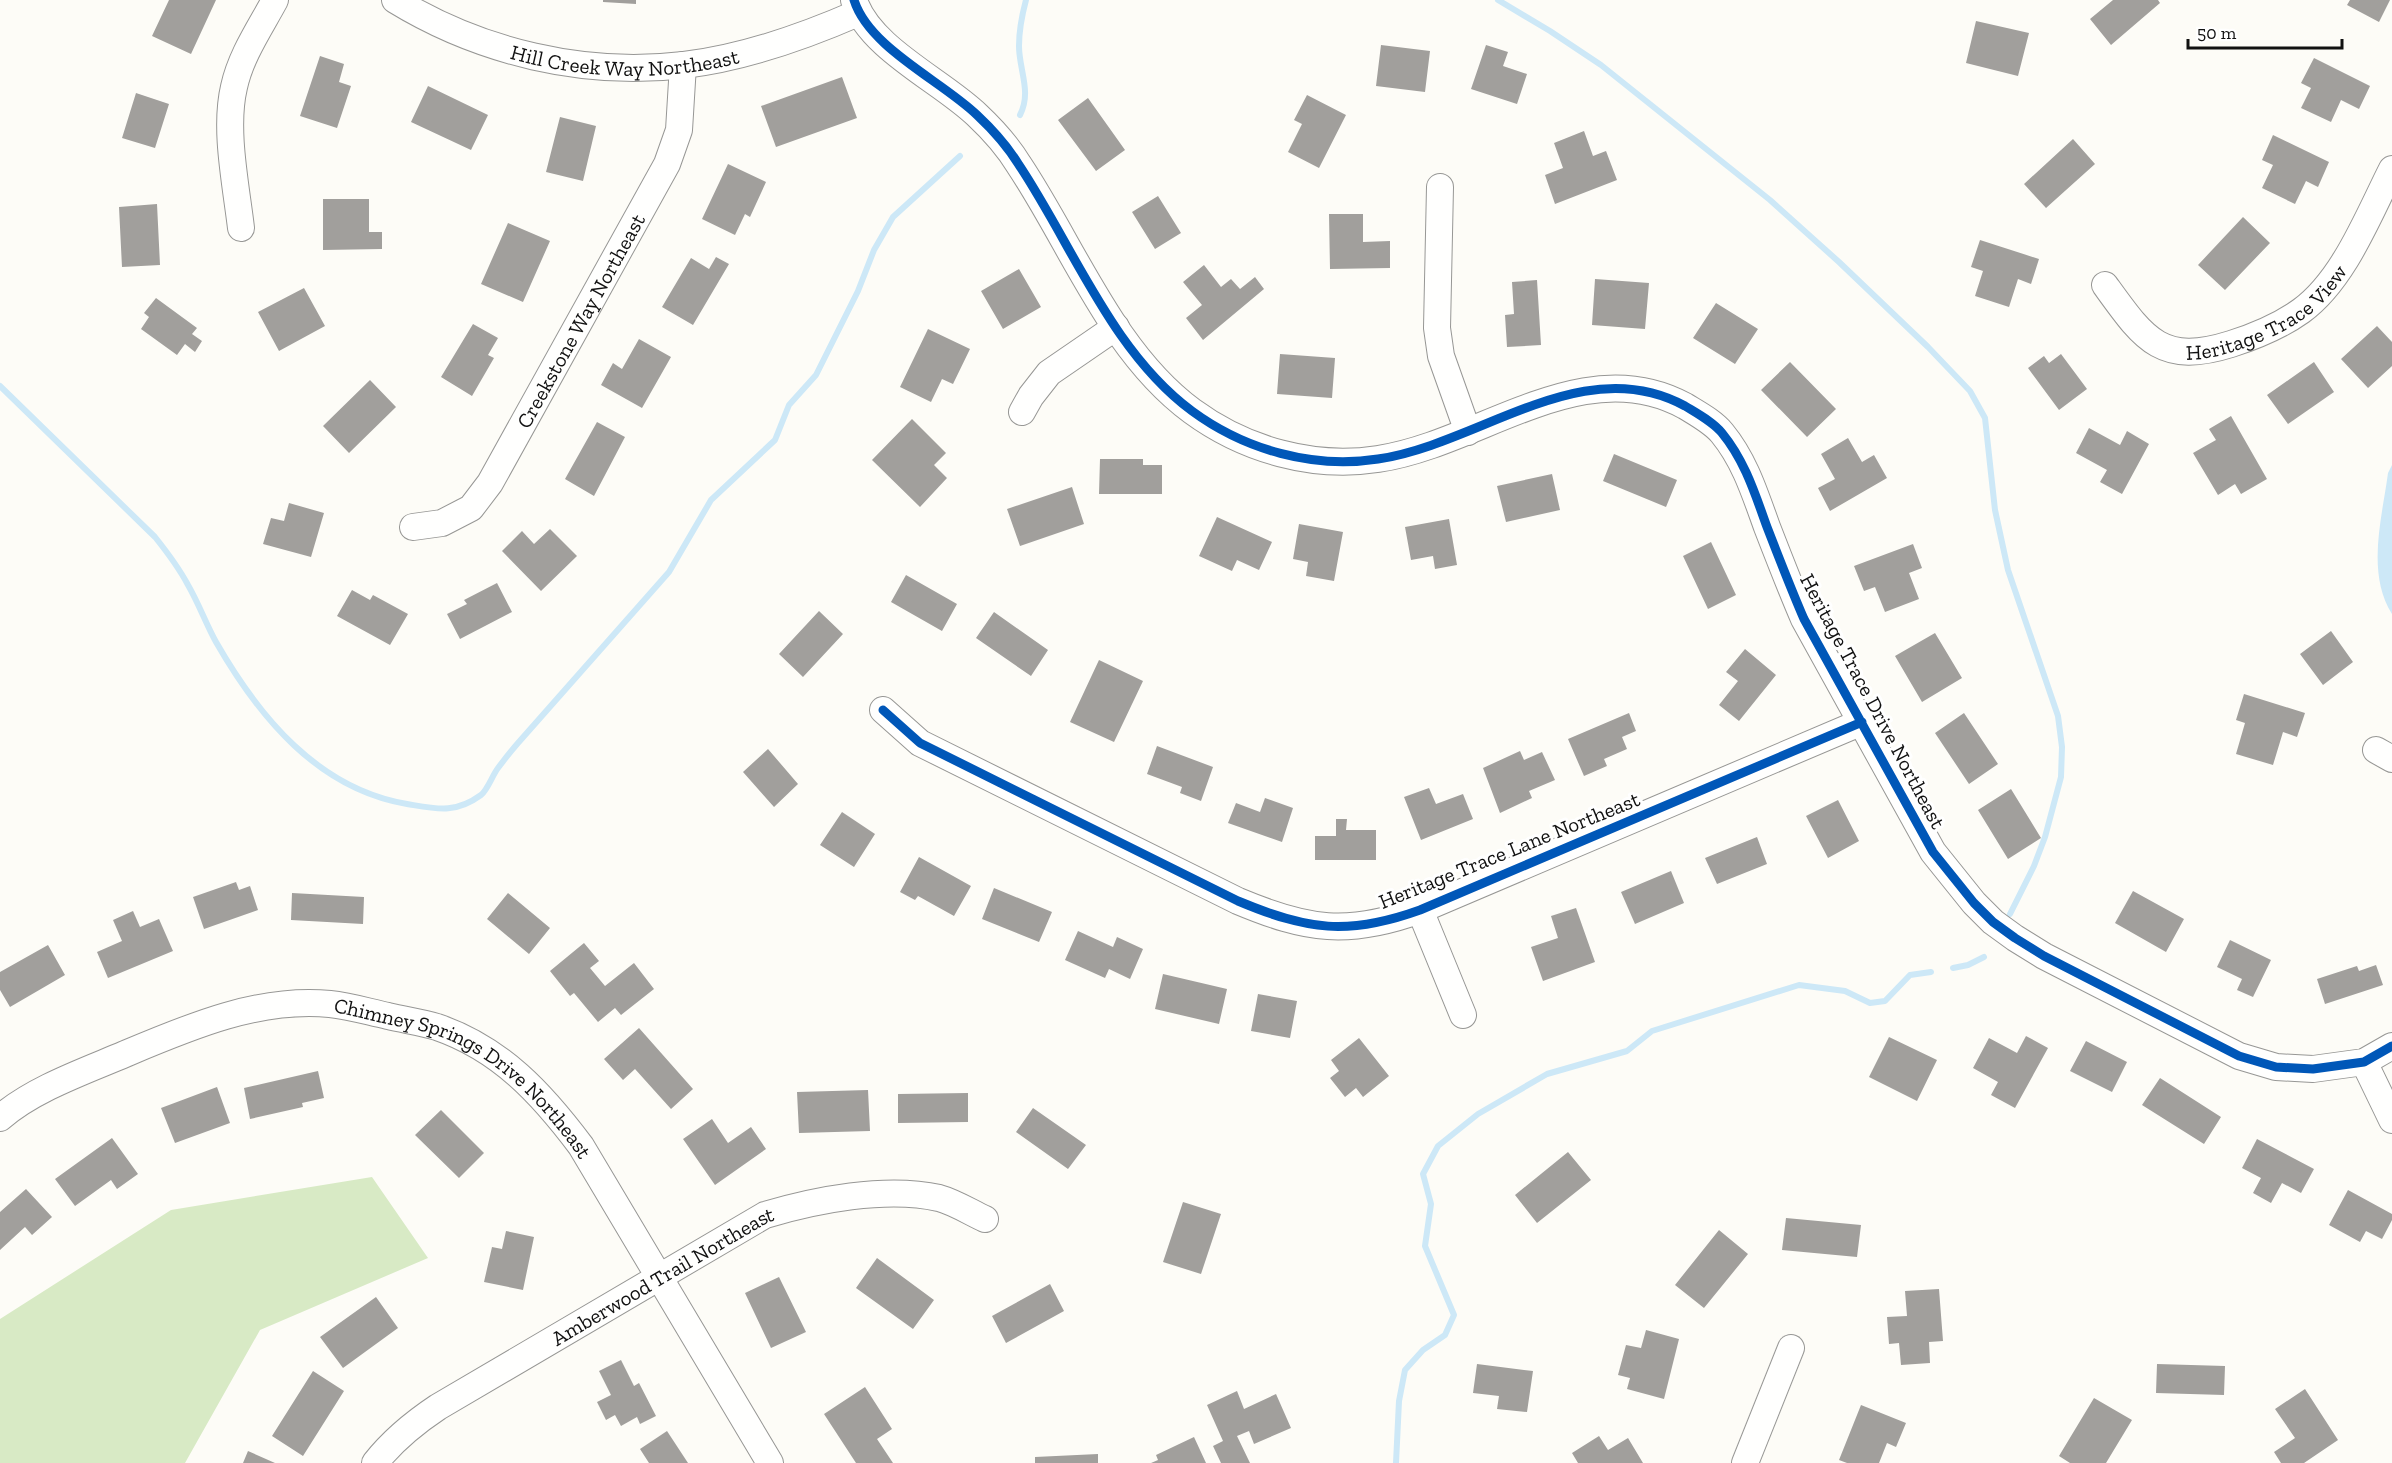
<svg xmlns="http://www.w3.org/2000/svg" width="2392" height="1463" viewBox="0 0 2392 1463" font-family="'Zilla Slab',serif">
  <rect width="100%" height="100%" fill="#fdfcf7"/>
  <!-- forest -->
  <path fill="#d8eac5" d="M372,1177L428,1258L260,1330L185,1463H0V1319L171,1210Z"/>
  <!-- water -->
  <path fill="#cde8f7" d="M2392,465V614C2366,573 2382,518 2388,473Z"/>
  <g fill="none" stroke-linecap="round" stroke-linejoin="round">
    <!-- stream -->
    <path stroke="#cde8f7" stroke-width="6" d="M1498,0L1550,31L1601,65L1770,200L1839,262L1928,347L1970,391L1985,418L1995,510L2008,570L2058,716L2062,747L2061,777L2045,837L2034,866L2010,914
      M1020,115C1032,92 1019,70 1019,46C1019,31 1022,15 1026,0
      M0,386L155,537C167,552 179,568 188,585C199,604 206,624 216,642C259,717 318,789 407,804C437,809 455,814 481,795C488,789 492,776 498,768C504,760 511,751 518,743L669,572L711,500L775,440L789,405L816,375L858,291L874,250L893,217L960,156
      M1953,968L1968,965L1984,957
      M1396,1463L1399,1401L1405,1370L1423,1350L1445,1335L1454,1315L1425,1246L1431,1204L1423,1174L1438,1146L1478,1114L1547,1074L1627,1051L1652,1031L1799,985L1845,991L1870,1003L1885,1001L1910,975L1931,972"/>
  </g>
  <!-- building -->
  <path fill="#a19f9c" d="M169,0H216L191,54L152,36Z
    M603,0H636V4L603,2Z
    M2113,0H2158L2160,3L2111,45L2090,19Z
    M2350,0H2390L2379,22L2347,5Z
    M1976,21L2029,33L2018,76L1966,63Z
    M1381,45L1430,51L1425,92L1376,86Z
    M1486,45L1508,52L1503,66L1527,74L1517,104L1471,89Z
    M320,56L344,64L339,82L351,86L337,128L300,116Z
    M2314,58L2370,86L2359,109L2341,100L2331,122L2301,108L2311,88L2301,83Z
    M842,77L857,118L776,147L761,106Z
    M428,86L488,115L471,150L411,122Z
    M136,93L169,104L155,148L122,138Z
    M1307,95L1346,115L1319,168L1288,152L1302,124L1294,120Z
    M1088,98L1125,150L1096,171L1058,120Z
    M560,117L596,126L583,181L546,172Z
    M1584,131L1593,156L1606,151L1617,180L1555,204L1545,175L1563,168L1554,143Z
    M2273,135L2329,162L2318,187L2306,181L2295,204L2262,188L2273,165L2262,160Z
    M2073,139L2095,164L2046,208L2024,184Z
    M728,164L766,182L750,217L745,214L735,235L702,219Z
    M1158,196L1181,233L1155,249L1132,212Z
    M323,199H369V232H382V249L323,250Z
    M157,204L160,265L122,267L119,207Z
    M1329,214H1363V242L1390,241V268L1330,269Z
    M2243,217L2270,243L2225,290L2198,265Z
    M508,223L550,241L523,302L481,284Z
    M1980,240L2039,259L2031,284L2018,279L2009,307L1975,296L1983,271L1971,267Z
    M716,257L729,264L693,325L662,307L691,258L709,269Z
    M1204,265L1221,287L1231,279L1240,289L1255,277L1264,289L1203,340L1186,318L1202,305L1183,282Z
    M1019,269L1041,307L1003,329L981,291Z
    M1595,279L1649,283L1645,329L1592,325Z
    M1537,280L1541,345L1507,347L1505,315L1514,314L1512,282Z
    M304,288L325,326L279,351L258,312Z
    M156,298L197,328L192,334L202,341L195,352L185,344L177,355L141,329L149,317L144,313Z
    M1716,303L1758,329L1735,364L1693,338Z
    M473,324L498,338L488,355L494,358L472,396L441,377Z
    M2377,326L2392,342V366L2368,388L2341,359Z
    M928,329L970,349L953,384L942,379L931,402L900,387Z
    M639,339L671,357L642,408L601,385L613,363L622,369Z
    M1280,354L1335,358L1332,398L1277,394Z
    M2061,354L2087,389L2059,410L2028,368L2044,356L2049,363Z
    M1790,362L1836,409L1807,437L1761,390Z
    M2314,362L2334,392L2288,424L2267,395Z
    M370,380L396,407L349,453L323,426Z
    M2231,416L2267,479L2241,494L2235,484L2218,495L2193,453L2216,440L2209,429Z
    M912,419L946,453L934,465L947,478L920,507L872,460Z
    M597,422L625,437L594,496L565,479Z
    M2089,428L2120,445L2127,431L2149,444L2122,494L2100,482L2107,470L2076,453Z
    M1848,438L1862,462L1874,455L1887,478L1830,511L1818,488L1835,479L1821,454Z
    M1614,454L1677,480L1666,507L1603,481Z
    M1100,459H1143V465H1162V494H1099Z
    M1552,474L1560,510L1506,522L1497,486Z
    M1072,487L1084,524L1020,546L1007,509Z
    M289,503L324,513L311,557L263,544L271,518L284,521Z
    M1217,517L1272,542L1259,570L1237,560L1232,571L1199,556Z
    M1449,519L1457,565L1435,569L1433,556L1411,560L1405,527Z
    M1299,524L1343,532L1334,581L1306,576L1308,562L1293,559Z
    M550,529L577,556L541,591L502,551L522,531L534,544Z
    M1711,542L1736,595L1708,609L1683,556Z
    M1913,544L1922,568L1909,573L1919,599L1885,612L1875,587L1864,591L1854,566Z
    M906,575L957,604L942,631L891,602Z
    M497,583L512,612L460,639L447,614L467,604L464,600Z
    M352,590L370,600L373,595L408,614L390,645L337,616Z
    M819,611L843,634L803,677L779,654Z
    M994,612L1048,650L1031,676L976,638Z
    M2331,631L2353,662L2323,685L2300,654Z
    M1935,633L1962,678L1922,702L1895,656Z
    M1745,649L1776,675L1739,721L1719,705L1738,681L1726,672Z
    M1099,660L1143,681L1114,742L1070,722Z
    M2244,694L2305,713L2297,737L2283,732L2273,765L2236,754L2245,723L2236,720Z
    M1629,713L1636,731L1622,737L1627,749L1604,759L1607,766L1584,776L1568,739Z
    M1964,713L1998,764L1969,784L1935,733Z
    M1157,746L1213,767L1201,801L1180,793L1182,787L1147,774Z
    M768,749L798,784L774,807L743,772Z
    M1520,751L1524,760L1542,752L1555,780L1529,791L1532,798L1500,813L1483,768Z
    M1429,788L1436,804L1463,794L1473,819L1421,840L1404,797Z
    M2011,789L2041,838L2008,859L1978,810Z
    M1265,798L1293,808L1282,842L1228,823L1236,803L1260,812Z
    M1838,800L1859,841L1828,858L1806,816Z
    M842,812L875,834L854,867L820,845Z
    M1336,819H1347L1346,830H1376V860H1315V836H1336Z
    M1757,837L1767,864L1717,884L1705,858Z
    M919,857L971,886L954,916L918,896L915,900L900,892Z
    M1671,871L1684,903L1635,924L1621,892Z
    M236,882L239,890L250,886L258,910L204,929L193,897Z
    M994,888L1052,912L1039,942L982,919Z
    M2133,891L2184,919L2166,952L2115,923Z
    M292,893L364,897L363,924L291,920Z
    M508,893L550,928L529,954L487,919Z
    M1576,908L1595,962L1543,981L1531,947L1558,938L1551,916Z
    M133,911L140,927L159,919L173,951L108,978L97,952L122,941L113,920Z
    M1078,931L1113,947L1117,937L1143,949L1130,979L1109,969L1105,978L1065,960Z
    M2230,940L2271,960L2253,997L2237,990L2242,979L2217,967Z
    M584,943L599,961L590,968L605,986L634,963L654,989L621,1015L615,1008L598,1022L574,993L570,996L550,971Z
    M48,945L65,975L10,1007L0,990V972Z
    M2376,965L2383,985L2325,1004L2317,979L2357,966L2359,971Z
    M1163,974L1227,989L1219,1024L1155,1009Z
    M1258,994L1297,1001L1290,1038L1251,1031Z
    M639,1028L693,1089L671,1109L635,1069L623,1080L604,1059Z
    M2026,1036L2048,1048L2015,1108L1991,1095L1998,1082L1973,1068L1989,1038L2017,1053Z
    M1889,1037L1937,1060L1917,1101L1869,1077Z
    M1359,1038L1389,1076L1363,1097L1356,1088L1345,1097L1330,1078L1339,1071L1331,1060Z
    M2086,1041L2127,1062L2112,1092L2070,1071Z
    M318,1071L324,1098L302,1103L303,1107L250,1119L244,1088Z
    M2160,1078L2221,1117L2204,1144L2142,1105Z
    M217,1087L230,1123L175,1143L161,1108Z
    M868,1090L870,1131L799,1133L797,1092Z
    M968,1093V1122L898,1123V1094Z
    M1033,1108L1086,1145L1068,1169L1016,1132Z
    M441,1110L484,1153L459,1178L415,1135Z
    M712,1119L728,1143L751,1127L766,1149L715,1185L683,1139Z
    M112,1138L138,1174L117,1189L111,1180L75,1206L55,1179Z
    M2257,1139L2314,1169L2301,1193L2282,1183L2271,1203L2253,1193L2261,1178L2242,1168Z
    M1568,1152L1591,1180L1537,1223L1515,1195Z
    M26,1189L52,1217L32,1235L25,1227L0,1250V1212Z
    M2348,1190L2392,1214V1220L2382,1239L2366,1231L2360,1242L2329,1225Z
    M1183,1202L1221,1214L1201,1274L1163,1262Z
    M1786,1218L1861,1225L1857,1257L1782,1250Z
    M1719,1230L1748,1254L1704,1308L1675,1285Z
    M506,1231L534,1237L523,1290L484,1282L492,1247L502,1249Z
    M877,1258L934,1300L913,1329L856,1288Z
    M779,1277L806,1332L771,1348L745,1293Z
    M1050,1284L1064,1311L1006,1343L992,1316Z
    M1939,1289L1943,1341L1929,1342L1930,1363L1901,1365L1899,1343L1889,1344L1887,1317L1907,1316L1905,1291Z
    M376,1297L398,1328L343,1368L320,1337Z
    M1646,1330L1679,1339L1664,1399L1627,1389L1630,1378L1618,1375L1626,1345L1641,1348Z
    M621,1360L634,1386L639,1383L656,1416L640,1424L637,1417L621,1426L615,1415L606,1420L597,1402L611,1395L599,1371Z
    M1477,1364L1533,1371L1527,1412L1497,1409L1499,1396L1473,1393Z
    M2157,1364L2225,1366L2224,1395L2156,1393Z
    M313,1371L344,1391L303,1456L272,1436Z
    M865,1387L892,1429L877,1439L893,1463H856L824,1414Z
    M2305,1389L2338,1440L2304,1463H2281L2274,1452L2295,1438L2275,1409Z
    M1237,1391L1244,1409L1276,1394L1291,1428L1254,1444L1249,1431L1237,1436L1250,1463H1221L1213,1446L1223,1441L1207,1405Z
    M2094,1398L2132,1420L2106,1463H2070L2059,1456Z
    M1861,1405L1906,1423L1896,1447L1887,1443L1879,1463H1847L1839,1460Z
    M667,1431L688,1463H649L640,1449Z
    M1599,1436L1608,1450L1628,1438L1643,1463H1578L1572,1453Z
    M1194,1437L1206,1463H1151L1158,1460L1156,1455Z
    M248,1451L275,1463H243Z
    M1098,1454V1463H1035V1457Z"/>
  <g fill="none" stroke-linecap="round" stroke-linejoin="round">
    <!-- minor casing -->
    <g stroke="#979795" stroke-width="28">
      <g id="minor">
        <path id="s1" d="M395,0C480,52 584,77 684,65C744,58 803,37 858,13"/>
        <path d="M854,0C869,48 942,81 977,115C993,130 1008,147 1019,165C1073,246 1112,352 1192,411C1245,450 1313,469 1378,459C1480,444 1583,350 1685,406C1698,414 1713,422 1722,433C1745,461 1755,494 1767,527C1779,558 1791,589 1804,619L1933,852L1974,903L1993,922L2015,938L2044,956L2239,1056L2276,1067L2313,1069L2364,1062L2392,1046"/>
        <path d="M1440,187L1437,328L1441,356L1468,432"/>
        <path d="M241,228C236,185 224,129 234,87C241,55 260,28 275,0"/>
        <path id="s2" d="M2105,285C2144,339 2161,366 2231,344C2256,336 2280,326 2301,311C2344,280 2369,214 2392,169"/>
        <path d="M1022,412L1031,396L1049,373L1116,327"/>
        <path id="s3" d="M413,527L442,523L471,508L490,483L667,164L679,130L683,65"/>
        <path d="M883,710L920,743L1238,901C1307,930 1348,936 1420,910L1862,722"/>
        <path d="M2376,750L2392,759"/>
        <path d="M1420,910L1463,1015"/>
        <path d="M2364,1062L2392,1120"/>
        <path id="s4" d="M0,1118C33,1089 85,1071 125,1054C189,1027 259,997 330,1004C350,1006 369,1012 388,1016C404,1020 421,1022 437,1027C501,1049 542,1094 581,1146L770,1463"/>
        <path id="s5" d="M375,1463C393,1440 414,1423 438,1407L765,1215C815,1200 886,1186 939,1198C954,1202 970,1212 985,1219"/>
        <path d="M1745,1463L1791,1348"/>
      </g>
    </g>
    <!-- minor -->
    <use href="#minor" stroke="#fffffe" stroke-width="26"/>
    <!-- cycleway casing -->
    <g stroke="#fff" stroke-width="13">
      <path id="cycleway" d="M854,0C869,48 942,81 977,115C993,130 1008,147 1019,165C1073,246 1112,352 1192,411C1245,450 1313,469 1378,459C1480,444 1583,350 1685,406C1698,414 1713,422 1722,433C1745,461 1755,494 1767,527C1779,558 1791,589 1804,619L1933,852L1974,903L1993,922L2015,938L2044,956L2239,1056L2276,1067L2313,1069L2364,1062L2392,1046
        M883,710L920,743L1238,901C1307,930 1348,936 1420,910L1862,722"/>
    </g>
    <!-- cycleway -->
    <use href="#cycleway" stroke="#0057b8" stroke-width="9"/>
  </g>
  <g text-anchor="middle" dominant-baseline="central" stroke-width="6" stroke-linejoin="round" paint-order="stroke">
    <!-- street labels -->
    <g font-size="21" fill="#111" stroke="#fff">
      <text stroke="none"><textPath href="#s1" startOffset="242">Hill Creek Way Northeast</textPath></text>
      <text stroke="none"><textPath href="#s2" startOffset="201">Heritage Trace View</textPath></text>
      <text stroke="none"><textPath href="#s3" startOffset="279">Creekstone Way Northeast</textPath></text>
      <text transform="translate(1873 701) rotate(62)">Heritage Trace Drive Northeast</text>
      <text transform="translate(1509 850) rotate(-22)">Heritage Trace Lane Northeast</text>
      <text stroke="none"><textPath href="#s4" startOffset="512">Chimney Springs Drive Northeast</textPath></text>
      <text stroke="none"><textPath href="#s5" startOffset="345">Amberwood Trail Northeast</textPath></text>
    </g>
  </g>
  <!-- scale -->
  <path d="M2188 39v9h154v-9" fill="none" stroke="#111111" stroke-width="3"/>
  <text x="2197" y="39" font-size="18" fill="#111111" stroke="#ffffff" stroke-width="4.5" paint-order="stroke">50 m</text>
</svg>
